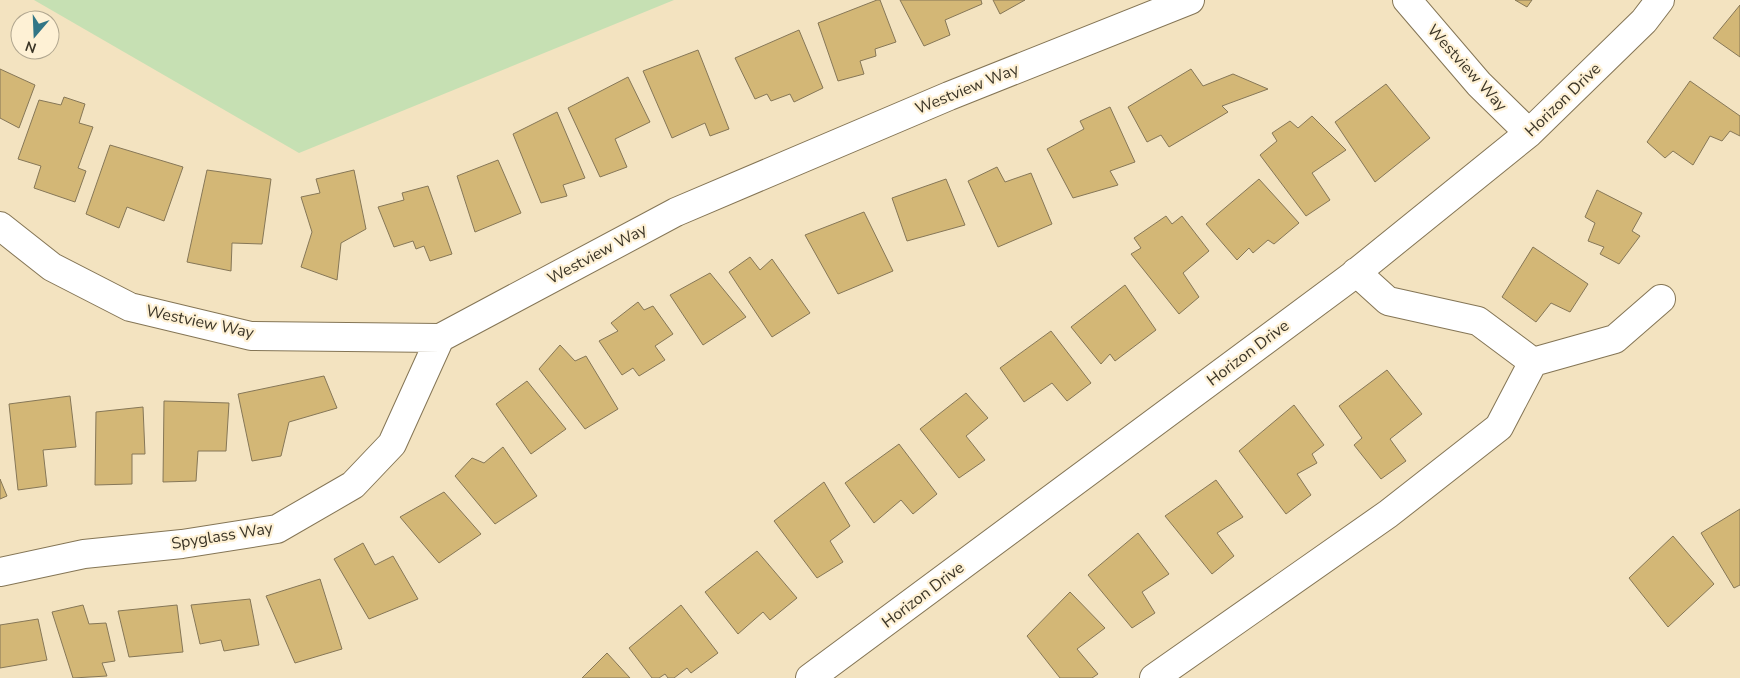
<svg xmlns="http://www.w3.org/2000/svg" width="1740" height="678" viewBox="0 0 1740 678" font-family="'Nunito Sans',sans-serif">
  <rect width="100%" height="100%" fill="#f3e3c0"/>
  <!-- green -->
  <path fill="#c6e0b3" d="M34,0H674L299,153Z"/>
  <!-- building -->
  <path fill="#d3b776" stroke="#867757" d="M877,0H880L896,42L875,49L876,56L860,61L864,74L838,81L818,23Z
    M900,0H981L982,4L945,20L950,35L924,46Z
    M993,0H1025L1000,14Z
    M1515,0H1532L1527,7Z
    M1740,5V57L1713,38Z
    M799,30L823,88L794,102L790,94L771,101L767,94L755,99L735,58Z
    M698,50L729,129L710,136L705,123L672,138L643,71Z
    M0,69L35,85L19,128L0,118Z
    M1191,69L1203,86L1233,74L1268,89L1222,106L1228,112L1169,147L1161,135L1147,142L1128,107Z
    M628,77L650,122L615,139L627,167L600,177L568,108Z
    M1690,81L1740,116V136L1730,131L1722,141L1710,136L1693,165L1673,151L1665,158L1647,142Z
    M1386,84L1430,138L1375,182L1335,122Z
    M64,97L85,104L79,123L93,127L78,168L86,171L75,202L34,188L41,166L18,159L39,100L61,105Z
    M1110,107L1135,162L1110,171L1118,185L1073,198L1047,149L1084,129L1080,121Z
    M557,112L585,178L563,185L567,196L541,203L513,134Z
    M1312,116L1346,150L1312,173L1330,200L1306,216L1260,155L1277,141L1272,133L1290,121L1298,128Z
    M110,145L183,167L164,221L127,207L119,228L86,214Z
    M498,160L521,213L475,232L457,176Z
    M997,167L1005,182L1031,173L1052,224L998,247L968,181Z
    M207,170L271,179L262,244L232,243L231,271L187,262Z
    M354,170L366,229L341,243L337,280L301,267L312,232L301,197L320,193L316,179Z
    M946,179L965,225L907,241L892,198Z
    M1259,179L1299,223L1274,244L1268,240L1253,253L1249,248L1237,260L1206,224Z
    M428,186L452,254L430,261L424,246L416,249L413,241L394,247L378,207L404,200L402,193Z
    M1597,190L1642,213L1632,231L1640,236L1619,264L1600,254L1604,247L1588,241L1595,223L1585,217Z
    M864,212L893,271L838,294L805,235Z
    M1166,216L1172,224L1182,216L1209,251L1183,273L1199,297L1179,314L1131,254L1141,248L1134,238Z
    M1533,247L1588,284L1570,312L1551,303L1536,322L1502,297Z
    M750,257L760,270L772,259L810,313L772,337L729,272Z
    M710,273L746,317L703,345L670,295Z
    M1125,285L1156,330L1115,361L1110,354L1101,364L1071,327Z
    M638,302L644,310L653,306L673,334L655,346L665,360L639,376L633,368L622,375L599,341L618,331L611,323Z
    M1051,331L1091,383L1067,401L1052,383L1024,402L1000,368Z
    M560,345L575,361L586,356L618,409L585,429L539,369Z
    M1387,370L1422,414L1390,439L1406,461L1381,479L1354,445L1362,438L1339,406Z
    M324,376L337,408L289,422L281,456L252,461L238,394Z
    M527,381L566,429L531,454L496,404Z
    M966,393L988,418L966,436L985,460L959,478L920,429Z
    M70,396L76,447L43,450L47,486L18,490L9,404Z
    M164,401L229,403L226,451H198L196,481L163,482Z
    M1294,405L1324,445L1312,454L1317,463L1297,474L1311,495L1286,514L1239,451Z
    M143,407L145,454H132V484L95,485L96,412Z
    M899,444L937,494L913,514L901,500L874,523L845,483Z
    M503,447L537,496L495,524L455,476L472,458L484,463Z
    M0,479L7,496L0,499Z
    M1216,480L1243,517L1217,533L1234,556L1212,574L1165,516Z
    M824,482L850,526L830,541L843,562L817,578L774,521Z
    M444,492L481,534L439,563L400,517Z
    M1740,509V585L1734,588L1701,533Z
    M1138,533L1169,574L1142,592L1155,613L1132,628L1088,575Z
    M1673,536L1714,584L1668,627L1629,578Z
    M363,543L375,565L393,556L418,599L369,619L334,559Z
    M757,551L797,598L770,620L763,612L738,634L705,592Z
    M320,579L342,649L295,663L266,596Z
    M1070,592L1105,628L1077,649L1098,674L1092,678H1060L1027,636Z
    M250,599L259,645L224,651L221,640L200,644L191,605Z
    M83,605L89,624L106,623L115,661L102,663L107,676L73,678L52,612Z
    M177,605L183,652L129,657L118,611Z
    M681,605L718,653L691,673L687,668L674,678H668L665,674L659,678H652L629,648Z
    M38,619L47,660L0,668V625Z
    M607,653L630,678H582Z"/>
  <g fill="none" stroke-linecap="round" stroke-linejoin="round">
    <!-- minor casing -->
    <g stroke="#847555" stroke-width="30">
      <path id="minor" d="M1407,0L1479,84L1529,133
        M0,226L52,267L130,307L251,336L440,338L676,212L949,96L1190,0
        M1533,362L1615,339L1661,299
        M0,572L84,554L182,544L277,529L353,485L392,444L440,338
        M810,678L1352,276L1529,133L1644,21L1660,0
        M1154,678L1388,514L1499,427L1533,362L1478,321L1388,301L1356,272"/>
    </g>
    <!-- minor -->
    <use href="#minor" stroke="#fff" stroke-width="28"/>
  </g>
  <g text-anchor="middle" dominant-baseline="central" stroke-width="4.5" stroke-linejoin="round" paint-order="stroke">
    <!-- street labels -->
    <g font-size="16" fill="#3b3527" stroke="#fef1d5">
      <text transform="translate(1467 68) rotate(48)">Westview Way</text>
      <text transform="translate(967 89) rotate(-22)">Westview Way</text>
      <text transform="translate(1563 100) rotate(-44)">Horizon Drive</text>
      <text transform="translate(597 254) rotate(-28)">Westview Way</text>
      <text transform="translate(200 322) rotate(12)">Westview Way</text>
      <text transform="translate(1248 353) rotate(-37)">Horizon Drive</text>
      <text transform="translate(222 536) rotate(-9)">Spyglass Way</text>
      <text transform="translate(923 595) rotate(-37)">Horizon Drive</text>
    </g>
  </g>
  <!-- north arrow -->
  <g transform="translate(35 35) rotate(199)"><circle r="24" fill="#fef1d5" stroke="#b0a68f"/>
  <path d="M0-4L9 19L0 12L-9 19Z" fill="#327686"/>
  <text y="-8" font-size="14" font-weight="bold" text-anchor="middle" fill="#3b3527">N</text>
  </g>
</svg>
